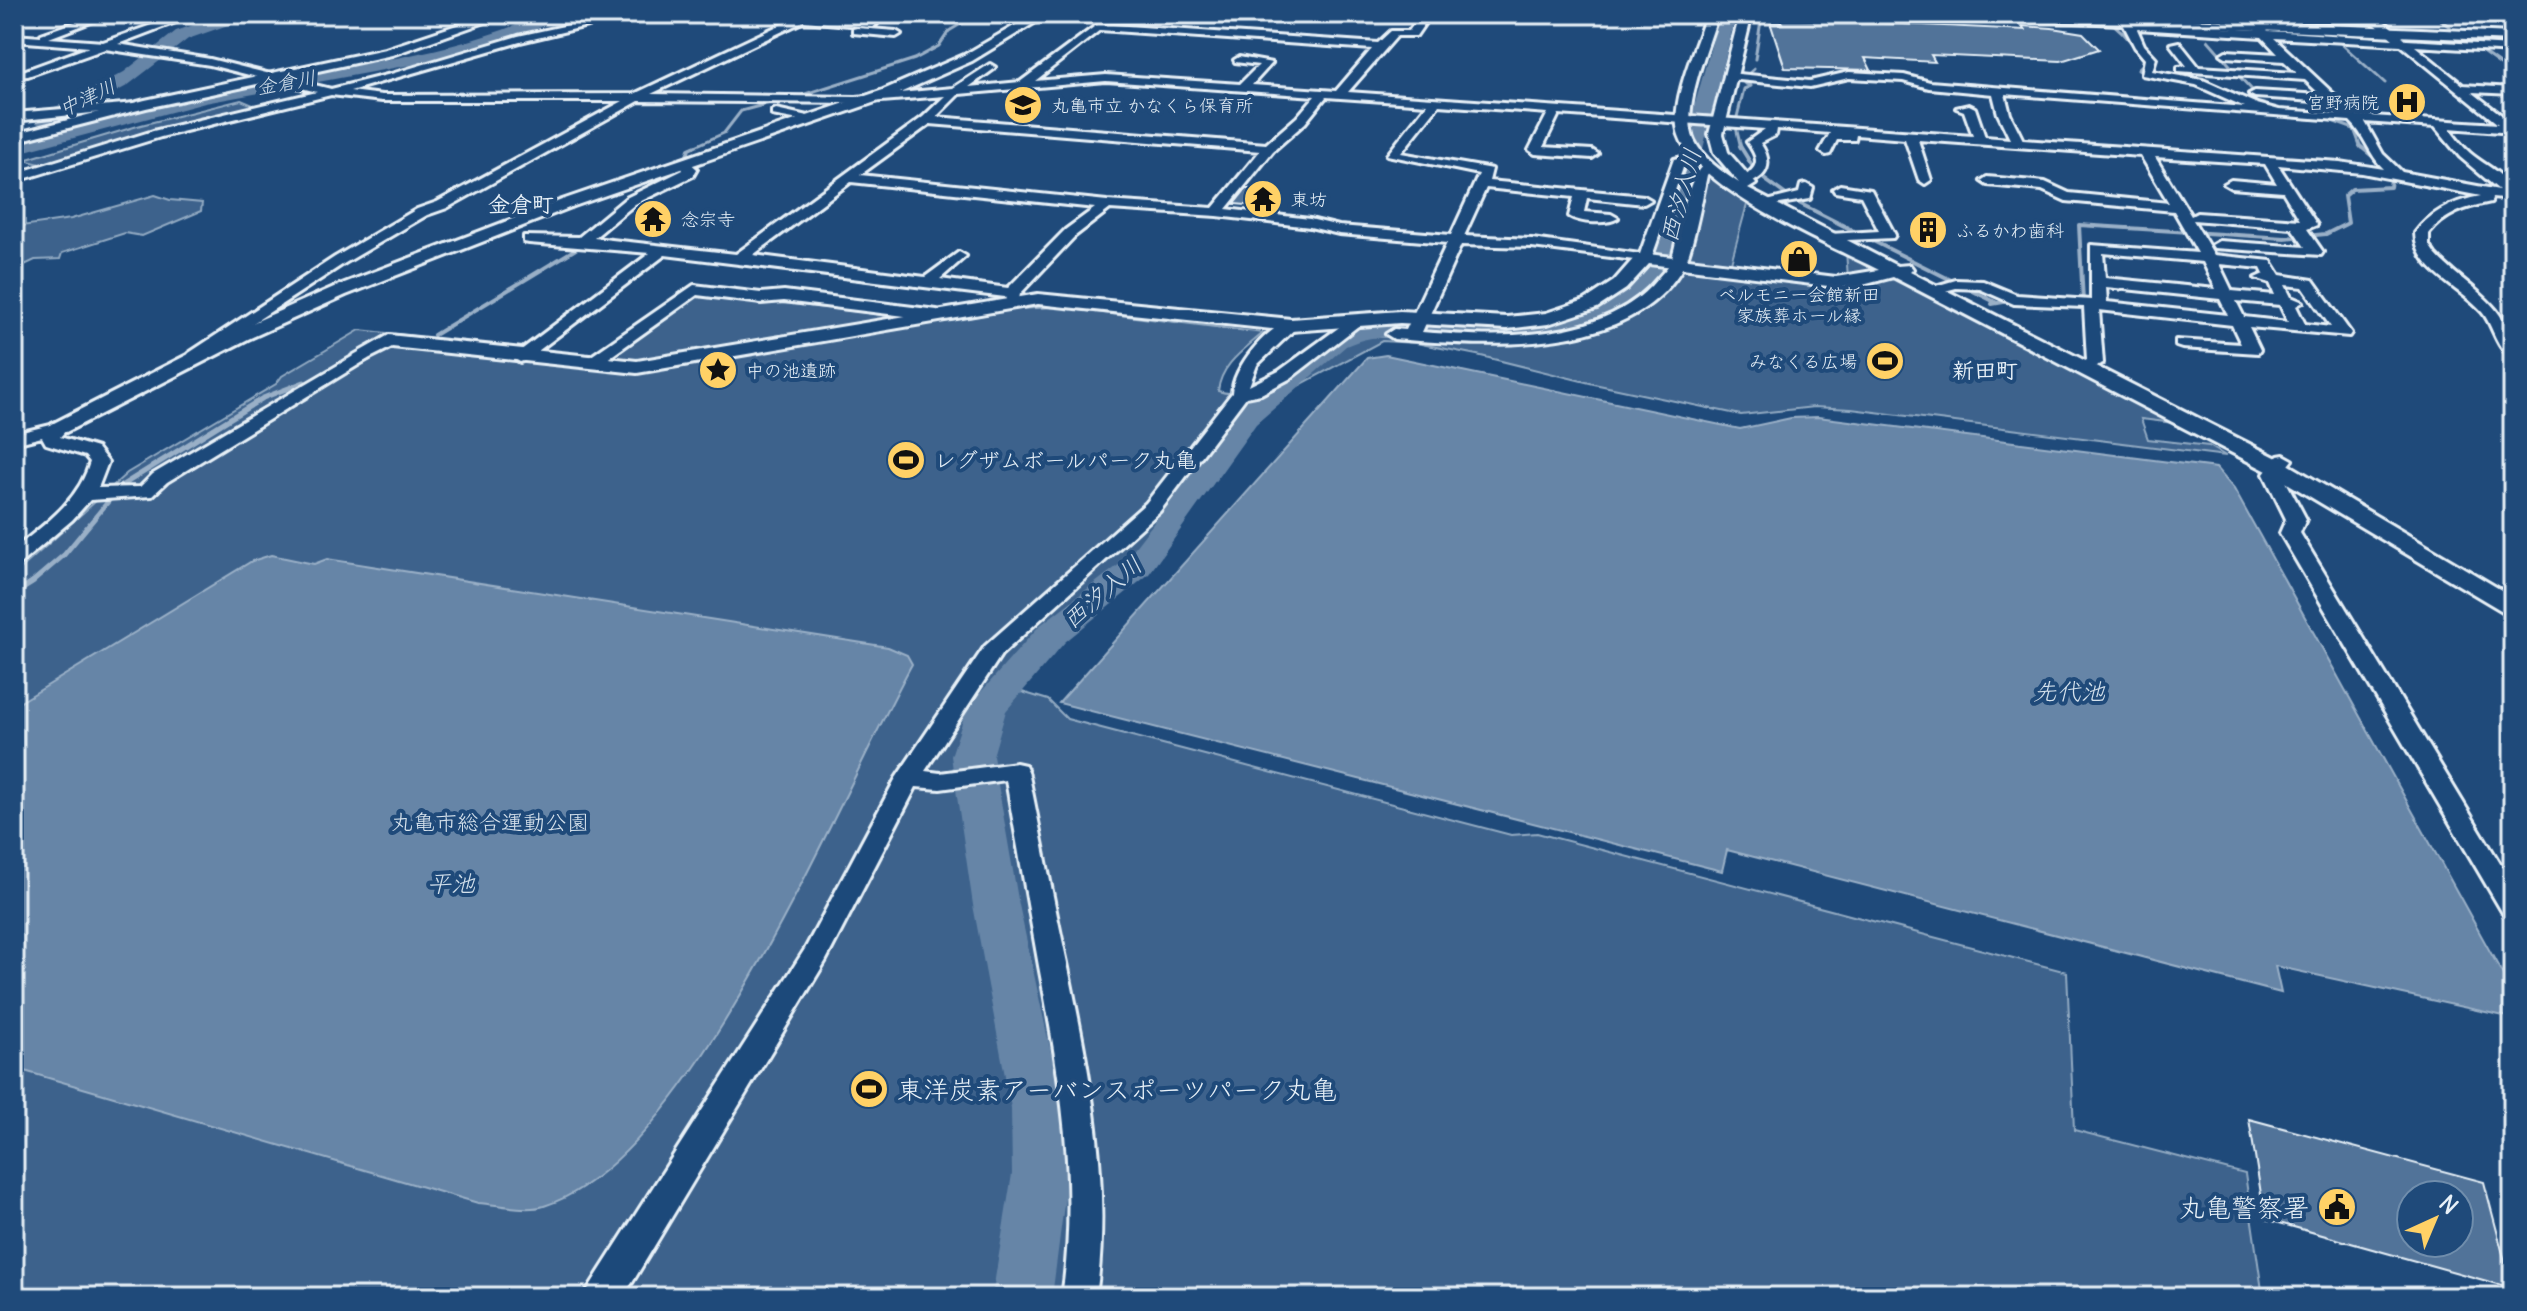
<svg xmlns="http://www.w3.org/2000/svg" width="2527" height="1311" viewBox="0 0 2527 1311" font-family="Delius,'Klee One',sans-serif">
  <rect width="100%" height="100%" fill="#1f4a7a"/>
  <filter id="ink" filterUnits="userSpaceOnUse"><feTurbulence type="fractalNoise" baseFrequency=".0125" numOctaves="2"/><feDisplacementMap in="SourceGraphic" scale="16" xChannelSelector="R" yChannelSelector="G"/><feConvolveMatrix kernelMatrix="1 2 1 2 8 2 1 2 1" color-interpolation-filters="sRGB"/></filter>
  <g filter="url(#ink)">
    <!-- green -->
    <path fill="#3c628c" stroke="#92aac2" stroke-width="2" d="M241,100L258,107L48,166L24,160L141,125Z
      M1709,173L1748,201L1730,266L1848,278L1846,251L2182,424L2141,419L2148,439L2209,446L2226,456L1851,409L1814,407L1741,415L1594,384L1477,355L1416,343L1382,341L1246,414L1126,565L1099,588L1012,689L1048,700L1067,719L1511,835L1537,833L2067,972L2074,1130L2245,1174L2263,1297H14V575L127,473L276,384L282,376L360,330L605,357L698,293L944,322L1017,309L1055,307L1263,333C1244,350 1221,364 1218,391C1256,404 1299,357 1326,335C1419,335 1617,362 1676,278C1696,249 1701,207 1709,173Z
      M155,195L170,200L202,203L201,211L142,236L125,233L62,253L60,259L35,260L14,270V227L71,219Z"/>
    <!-- water -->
    <path fill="#6685a7" stroke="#9ab0c7" stroke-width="2" d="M1386,355L1740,429L1791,418L1818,417L2216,468L2234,489L2513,993V1018L2275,966L2281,993L1727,850L1722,871L1059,703L1367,358Z
      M271,555L314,564L327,559L888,647L907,655L912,664C837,799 694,1159 544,1206C526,1212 497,1204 478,1203L14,1068V706L252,561Z"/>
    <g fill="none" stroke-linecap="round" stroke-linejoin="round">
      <!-- stream-far3 -->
      <path stroke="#9ab0c7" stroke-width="3" d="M2433,14L2455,31
        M2109,22C2126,31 2132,47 2147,60L2138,69L2148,75
        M2336,39L2385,83
        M2208,40L2235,71
        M2477,48L2513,74
        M1755,59L1762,14
        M2237,74L2254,92
        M1747,75L1754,69
        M802,95L915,59L939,46L949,31L969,19
        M2292,116L2332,121L2354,129L2361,148
        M1736,121L1744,89L1751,86L1744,83L1745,79
        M1736,127L1741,148
        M691,148L724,133L741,111L778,101"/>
      <!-- stream-far2 -->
      <path stroke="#9ab0c7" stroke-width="4" d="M1740,146L1758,175
        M2360,146L2383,165
        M687,156L689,149L696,146
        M1764,179L1793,200L1852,230
        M1867,238L1997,303
        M2079,302H2083L2079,225L2285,238L2326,234L2348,223L2344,196L2352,189L2390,187L2392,171
        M1992,304L2015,300
        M434,335L579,247"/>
      <!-- stream-far1 -->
      <path stroke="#9ab0c7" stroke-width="5" d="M30,584L64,555L121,486L263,398L304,382"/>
      <!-- stream -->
      <path stroke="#9ab0c7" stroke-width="6" d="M14,594L33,582"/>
      <!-- river -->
      <path fill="#6685a7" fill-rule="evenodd" d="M226,14H250L248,18L188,39L127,86L82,110L40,125L30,119L33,115L68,102L124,72L176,31Z
        M542,14H564L517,39L464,55L205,103L14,154V141C77,125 140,105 203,91C316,67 436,63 542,14Z
        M1720,14H1736L1676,259C1625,334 1540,349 1454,341C1416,338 1381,330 1346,346L1256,424L1149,574L1065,642L1006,711L993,756L1019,905L1063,1108L1068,1174L1052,1297H992L1012,1174L1011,1108L973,905L951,756L967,708L1039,626L1125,560L1195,469L1234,412L1326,334C1371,314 1411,322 1458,325C1531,330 1605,319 1652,258Z"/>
    </g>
    <!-- building -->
    <path fill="#517399" stroke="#e8f1f8" stroke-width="2" fill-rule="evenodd" d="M1779,18L2025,30L2022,26L2052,28L2083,33L2099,49L2061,61L1931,55L1935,62L1865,58L1871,70L1785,68L1770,22L1782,23Z
      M1246,189H1250L1279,192L1270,207L1234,204Z
      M1785,247L1803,249V265L1782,263Z
      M2249,1119L2484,1182L2512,1288L2265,1219ZM2411,1195H2459V1243H2411Z"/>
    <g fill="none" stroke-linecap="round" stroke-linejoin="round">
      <!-- minor casing -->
      <g stroke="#e8f1f8" stroke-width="6">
        <path id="minor" d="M98,14H112L49,38L103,42L183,14H197L118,44L210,59L331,89L391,74L518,36L619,14H638L520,42L350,91L382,95L634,94L803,14L877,24L872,27L804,21L651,94L856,97L953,88L990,64L995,67L994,69L969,87L1020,82L1098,24L1378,43L1391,31H1409L1421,14H1431L1416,36H1397L1348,92L1973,136L1964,111L1956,108L1969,105L1975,108L1985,137L2010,139L1998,114L1993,94L1929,88L1903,81L1849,78L1810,87L1729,79L1724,76L1729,73L1810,81L1849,72L1904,75L1930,82L2245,107L2196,85L2142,75L2145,59L2135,47L2118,14H2128L2134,23L2256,30L2241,14H2251L2268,31L2393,39L2375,24L2315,20L2310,17L2315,14L2367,17L2364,14H2375L2407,40L2513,46V52L2415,46L2463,85L2513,88V94L2472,92L2513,124V133L2449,128C2455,137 2462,146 2470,153C2486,167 2513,176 2513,200L2492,198L2491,202C2467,207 2445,213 2429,234V245L2435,254C2466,288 2513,305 2513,357C2497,352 2493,324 2482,312C2460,287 2416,271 2415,233C2431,211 2454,201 2481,196L2362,173L2278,165L2317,225L2307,229L2323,252L2321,255L2214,248L2212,245L2219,241L2305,247L2292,228L2193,220L2214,255L2271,261L2280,275L2313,280L2351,333L2349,336L2249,327L2260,350L2258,353L2182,348L2176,346V340L2241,344L2232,325L2099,310L2103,363L2081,372L2073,367L2087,360L2084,307L2014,304L1980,289L1956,288L1930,295L1922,290L1956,280L1983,281L2017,295L2091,300V245L2198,253L2174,211L2066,201L2042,190L1987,185L1981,181L1987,177L2045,182L2069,193L2169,203L2141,156L1918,140L1931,180L1925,184L1919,180L1905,139L1856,135L1855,140H1837L1830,154L1826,155L1820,151L1830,133L1777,129L1776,135L1760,143C1774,163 1768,178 1745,185L1739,181C1756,167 1763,164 1747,142L1765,129L1559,114L1543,147L1592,150L1598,154L1592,158L1535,154L1529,150L1548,113L1439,105L1401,153L1492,169L1489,181L1644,196L1651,200L1644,204L1587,198L1584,212L1611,214L1618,218C1607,225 1580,223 1569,216L1574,197L1486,188L1464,236L1532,239L1640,254L1674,159L1699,153L1705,157L1685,162L1650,262L1532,247L1461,245L1422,332C1497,338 1605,344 1658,278C1663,272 1670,266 1672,258C1679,237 1687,171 1707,163L1713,167L1707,175C1703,194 1693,248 1685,263C1635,359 1484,346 1394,339L1386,334L1394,329L1406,330L1447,243L1339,234L1310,227L1217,216L1110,209L1075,236L1020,294L1018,304H1008L1005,297L665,255L526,360L520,362L512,357L650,253L529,243L524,242V236L579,237L626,198L683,170L680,163L686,159L697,169L693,176L635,204L594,238L736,254L923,117L945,96L856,103L639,101L447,208L427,215L345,263L195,361L187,356L189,353L335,257L417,209L437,202L623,101H382L331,95L161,137L14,182V174L153,131L317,92L210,65L105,49L28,76L14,77V71H23L89,47L14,41V35L41,37V34ZM2137,29L2262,37L2278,54L2226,51L2221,54L2226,57L2284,61L2297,73L2199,67L2179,42L2170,44L2187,66L2178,67V71L2305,80L2321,95L2255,91L2249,94L2255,97L2329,102L2341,114L2279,110L2257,104L2203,80L2152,71L2156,58L2144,45ZM1100,30L1372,49L1336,91L1252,85L1272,63L1239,57L1234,60L1235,62L1259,65L1240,84L1106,75L1035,81ZM2274,38L2401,45L2498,124L2356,115ZM1106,81L1315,96L1297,117L1266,144L936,117L959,94ZM2005,94L2350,121C2365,135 2369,155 2384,169L2340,162L2023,140L2010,114ZM1326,97L1427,104L1387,155L1479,174L1451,235L1339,226L1310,219L1226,209L1273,151L1305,123ZM2365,122L2435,127L2460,157L2499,190L2402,172L2383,154ZM930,124L1260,151L1213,208L1107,201L860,175ZM2155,157L2265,164L2277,184L2231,180L2224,184L2231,188L2283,192L2300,220L2197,213L2191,216ZM851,182L1095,208L1065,230L1008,288L940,279L966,256L959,252L925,277L753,255ZM2103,253L2203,262L2216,289L2105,278ZM2219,264L2261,268L2264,274L2255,278L2270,283L2275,295L2232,291ZM2285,285L2303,287L2331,327L2305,324L2296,306L2303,302L2291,297ZM2106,287L2220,299L2228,315L2107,302ZM2236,301L2280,305L2288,322L2244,317Z
          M2468,14H2498L2499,15L2494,18Z
          M857,28L896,31L901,34L896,37L853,33V29Z
          M136,103L140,104V108L14,121V113Z
          M776,109L821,119L815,123L772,115V111Z
          M1806,184L1813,188L1810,199L1774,205L1767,201L1799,193L1801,185Z
          M1840,185L1871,190L1895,235L1893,238L1825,241L1823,238L1830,234L1879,231L1861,196L1835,192L1833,189Z
          M694,285L761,293L784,291L937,310L945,315L937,320L784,301L761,303L697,295L596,367H584L582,364L584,361Z
          M1356,315L1364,320L1362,323L1291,378L1261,394L1246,397L1160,511L1001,655L925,771L940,773L1016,763L1025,765L1028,771C1041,835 1053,899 1067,963C1090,1074 1112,1184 1096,1297H1062C1079,1185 1060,1076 1039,966C1028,904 1017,842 1006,780L940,789L916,787L825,962L632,1283L621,1297H583L805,949L896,778L985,646L1146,503L1232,393C1234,366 1266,328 1291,320L1299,325L1257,365L1249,386L1279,371Z
          M362,351L370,356L368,359L167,482L152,496L90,500L72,520L21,563L14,565V549C44,525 79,501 90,462L85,456L46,444L42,437L14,444V434L59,423L65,424L68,428L60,437L97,448L108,462L98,488L140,487L153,474Z
          M2284,455L2293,460L2282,474L2306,519L2300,533L2513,885V918L2504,915L2280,533L2286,519L2264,474L2278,456Z"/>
      </g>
      <!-- tertiary casing -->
      <g stroke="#e8f1f8" stroke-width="6">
        <path id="tertiary" d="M490,14H508L392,55L146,108L14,142V134L145,100L385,49Z
          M1035,14H1049L972,61L893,96L574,206L346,295L248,339L66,432H52L49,428L52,424L234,331L334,287L562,200L883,90L964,55Z
          M1706,14H1718C1709,46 1680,110 1694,140C1703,159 1722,172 1739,183L1714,153L1709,134L1740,14H1752L1723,134L1728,152L1756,184L1748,189L1897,266L1910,265L1913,269L1910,272L2283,461L2513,597V614L2504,612L2267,471L1893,277L1859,286L1836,287L1649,264L1626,289L1597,308L1548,324L1507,329L1400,323L1291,331L1038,304L637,373L392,347L362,362L352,356L389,335L637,361L1038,294L1291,319L1400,311L1507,317L1546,313L1585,300L1614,281L1635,257L1648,254L1836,277L1879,270C1830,245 1683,185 1677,126C1673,94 1697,45 1706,14Z"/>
      </g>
      <!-- secondary casing -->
      <g stroke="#e8f1f8" stroke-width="6">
        <path id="secondary" d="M1975,14H2075L2513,33V41L1982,18Z"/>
      </g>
      <!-- minor -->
      <use href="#minor" fill="#1f4a7a" fill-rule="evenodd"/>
      <!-- tertiary -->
      <use href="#tertiary" fill="#1f4a7a" fill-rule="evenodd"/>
      <!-- secondary -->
      <use href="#secondary" fill="#1f4a7a" fill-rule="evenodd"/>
    </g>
  </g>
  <!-- icons -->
  <defs>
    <g id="hospital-disc" transform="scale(2)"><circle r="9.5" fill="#ffd166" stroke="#1f4a7a"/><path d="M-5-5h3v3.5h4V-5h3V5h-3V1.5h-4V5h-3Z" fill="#111"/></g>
    <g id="school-disc" transform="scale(2)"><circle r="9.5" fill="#ffd166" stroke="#1f4a7a"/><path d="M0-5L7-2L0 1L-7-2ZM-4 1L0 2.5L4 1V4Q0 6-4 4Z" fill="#111"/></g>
    <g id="temple-disc" transform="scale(2)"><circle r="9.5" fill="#ffd166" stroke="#1f4a7a"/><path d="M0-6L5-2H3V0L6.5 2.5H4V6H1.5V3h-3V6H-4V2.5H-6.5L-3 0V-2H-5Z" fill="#111"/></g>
    <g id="building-disc" transform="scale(2)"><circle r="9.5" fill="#ffd166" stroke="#1f4a7a"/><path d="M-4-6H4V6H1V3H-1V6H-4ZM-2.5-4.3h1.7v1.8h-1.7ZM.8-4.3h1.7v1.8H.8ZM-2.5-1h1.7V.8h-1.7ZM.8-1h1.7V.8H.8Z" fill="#111"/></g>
    <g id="shop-disc" transform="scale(2)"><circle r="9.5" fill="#ffd166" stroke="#1f4a7a"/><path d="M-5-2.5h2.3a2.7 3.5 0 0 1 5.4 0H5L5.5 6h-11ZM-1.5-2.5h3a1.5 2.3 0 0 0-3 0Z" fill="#111"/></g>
    <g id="stadium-disc" transform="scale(2)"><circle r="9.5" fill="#ffd166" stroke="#1f4a7a"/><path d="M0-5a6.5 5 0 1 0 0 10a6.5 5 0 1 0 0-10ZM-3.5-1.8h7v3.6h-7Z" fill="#111"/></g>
    <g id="sight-disc" transform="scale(2)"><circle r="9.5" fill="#ffd166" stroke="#1f4a7a"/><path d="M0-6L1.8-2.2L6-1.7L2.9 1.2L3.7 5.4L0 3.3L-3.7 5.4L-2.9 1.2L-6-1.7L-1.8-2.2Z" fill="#111"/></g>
    <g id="civic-disc" transform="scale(2)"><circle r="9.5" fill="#ffd166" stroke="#1f4a7a"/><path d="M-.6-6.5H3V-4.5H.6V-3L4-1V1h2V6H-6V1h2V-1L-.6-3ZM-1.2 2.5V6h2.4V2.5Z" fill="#111"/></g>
  </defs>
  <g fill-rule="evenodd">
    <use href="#hospital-disc" x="2407" y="102"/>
    <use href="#school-disc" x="1023" y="105"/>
    <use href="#temple-disc" x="1263" y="199"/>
    <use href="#temple-disc" x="653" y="219"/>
    <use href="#building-disc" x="1928" y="230"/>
    <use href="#shop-disc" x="1799" y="259"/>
    <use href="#stadium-disc" x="1885" y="361"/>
    <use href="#sight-disc" x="718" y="370"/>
    <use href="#stadium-disc" x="906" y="460"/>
    <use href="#stadium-disc" x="869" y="1089"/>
    <use href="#civic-disc" x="2337" y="1207"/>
  </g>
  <g text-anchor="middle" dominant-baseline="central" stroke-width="8" stroke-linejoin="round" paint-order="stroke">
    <!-- far-poi labels -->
    <g font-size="18" fill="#e8f1f8" stroke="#1f4a7a" text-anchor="start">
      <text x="2379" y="102" text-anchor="end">宮野病院</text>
      <text x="1051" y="105">丸亀市立 かなくら保育所</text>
      <text x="1291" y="199">東坊</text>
      <text x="681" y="219">念宗寺</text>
      <text x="1956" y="230">ふるかわ歯科</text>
      <text x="1799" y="294" text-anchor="middle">ベルモニー会館新田<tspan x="1799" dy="21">家族葬ホール縁</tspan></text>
      <text x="1857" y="361" text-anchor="end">みなくる広場</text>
      <text x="746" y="370">中の池遺跡</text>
    </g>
    <!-- far-water labels -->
    <g font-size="20" font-style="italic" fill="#d4e1ec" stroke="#1f4a7a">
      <text transform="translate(286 82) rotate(-10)">金倉川</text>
      <text transform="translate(87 97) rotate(-25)">中津川</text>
    </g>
    <!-- far-quarter labels -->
    <g font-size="22" font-weight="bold" fill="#e8f1f8" stroke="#1f4a7a">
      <text x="521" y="204">金倉町</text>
      <text x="1985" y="370">新田町</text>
    </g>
    <!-- poi labels -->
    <g font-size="22" fill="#e8f1f8" stroke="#1f4a7a" text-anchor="start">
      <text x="934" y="460">レグザムボールパーク丸亀</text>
    </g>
    <!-- park labels -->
    <g font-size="22" fill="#d7e3ed" stroke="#1f4a7a">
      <text x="490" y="822">丸亀市総合運動公園</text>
    </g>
    <!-- water labels -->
    <g font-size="24" font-style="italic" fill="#d4e1ec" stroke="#1f4a7a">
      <text transform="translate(1680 195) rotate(-75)">西汐入川</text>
      <text transform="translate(1102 592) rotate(-41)">西汐入川</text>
      <text x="2069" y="691">先代池</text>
      <text x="451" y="883">平池</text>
    </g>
    <!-- near-poi labels -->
    <g font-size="26" fill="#e8f1f8" stroke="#1f4a7a" text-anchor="start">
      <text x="897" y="1089">東洋炭素アーバンスポーツパーク丸亀</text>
      <text x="2309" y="1207" text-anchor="end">丸亀警察署</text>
    </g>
  </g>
  <!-- margin -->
  <rect width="2527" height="1311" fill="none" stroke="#1f4a7a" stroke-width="48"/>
  <rect x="24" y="24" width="2479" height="1263" fill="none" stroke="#e8f1f8" stroke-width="3" filter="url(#ink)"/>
  <!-- north arrow -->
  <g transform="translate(2435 1219) rotate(44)"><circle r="38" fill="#1f4a7a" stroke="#6f8dac" stroke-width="2"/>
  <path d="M0-6L14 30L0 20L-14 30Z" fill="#ffd166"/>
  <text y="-12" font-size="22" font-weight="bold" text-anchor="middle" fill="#e8f1f8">N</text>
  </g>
</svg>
